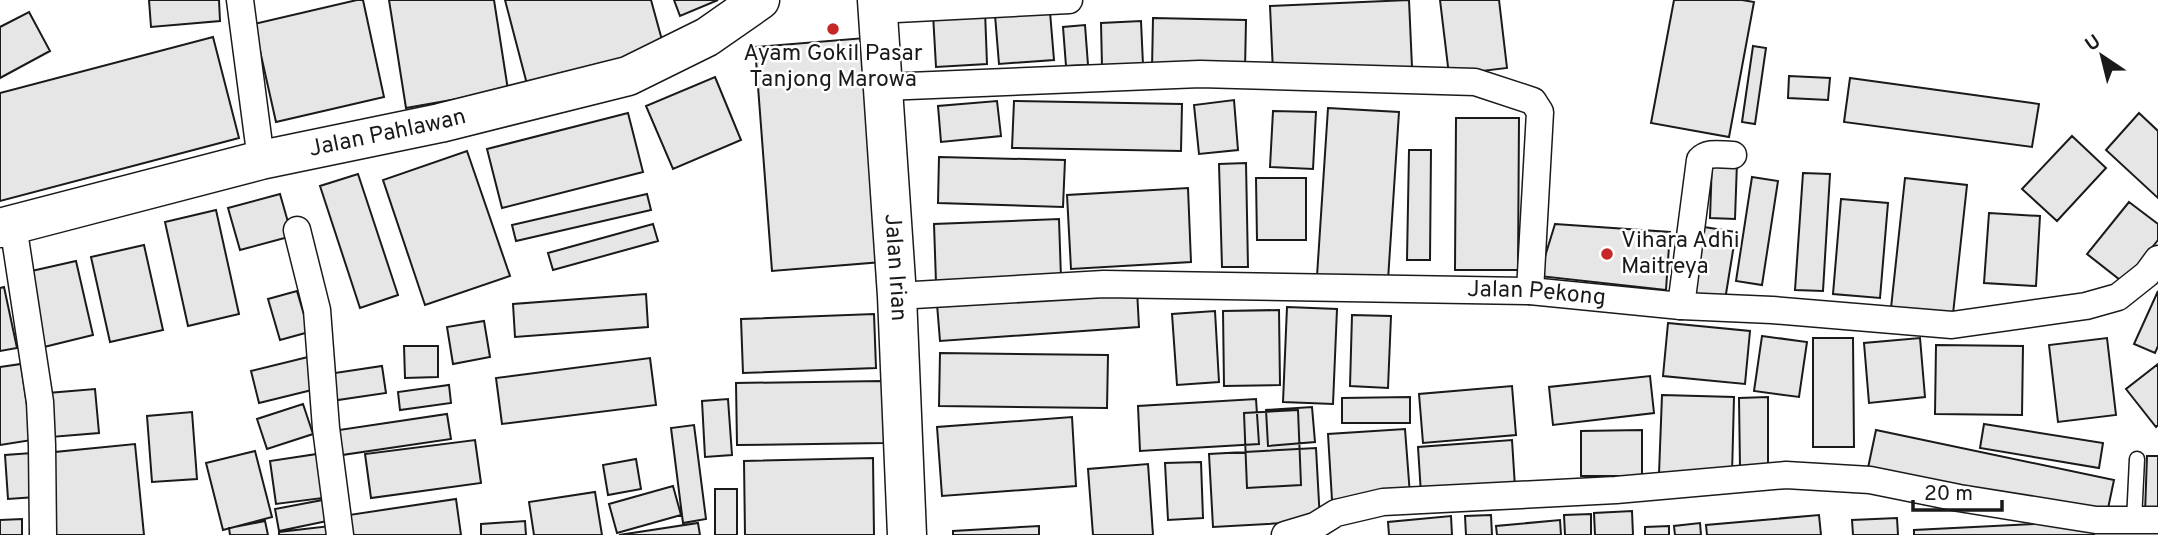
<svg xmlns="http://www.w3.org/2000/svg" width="2158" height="535" viewBox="0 0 2158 535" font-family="Overpass,sans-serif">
  <rect width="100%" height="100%" fill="#fff"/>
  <!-- building -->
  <path fill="#e6e6e6" stroke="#1a1a1a" stroke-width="2" d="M149,0H219L220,21L151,27Z
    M357,0H363L384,97L276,122L254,24Z
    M389,0H494L508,90L406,108Z
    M505,0H651L665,51L528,88Z
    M674,0H718L680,16Z
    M1409,0L1412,67L1273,72L1270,6Z
    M1440,0H1499L1507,68L1449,75Z
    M1674,0H1742L1754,2L1729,137L1651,123Z
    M985,11L987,64L936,67L933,14Z
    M29,12L50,51L0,78V27Z
    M1050,12L1054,60L999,64L995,15Z
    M1153,18L1246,20L1245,70L1152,69Z
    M1141,21L1143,65L1102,67L1101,23Z
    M1085,25L1088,65L1066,66L1063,27Z
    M213,37L239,138L0,201V93Z
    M865,38L882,262L772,271L755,47Z
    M1753,46L1766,48L1755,124L1742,122Z
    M1789,76L1830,78L1828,100L1788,98Z
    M715,77L741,140L673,169L646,106Z
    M1850,78L2039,104L2032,147L1844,122Z
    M1234,100L1238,150L1199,154L1194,105Z
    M997,101L1001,136L941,142L938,106Z
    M1014,101L1182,104L1181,151L1012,148Z
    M1328,108L1399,112L1388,280L1317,276Z
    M1273,111L1316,112L1313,169L1270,167Z
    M628,113L643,172L502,208L487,149Z
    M2139,113L2158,131V198L2106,150Z
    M1456,118H1519L1518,270H1455Z
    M2072,136L2106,168L2057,221L2022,189Z
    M1409,150H1431L1430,260H1407Z
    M467,151L510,276L425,305L383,180Z
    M939,157L1065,160L1063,207L938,203Z
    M1712,161L1737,162L1735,219L1710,218Z
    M1246,163L1248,267H1222L1219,164Z
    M1803,173L1830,174L1823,291L1795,290Z
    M358,174L398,295L360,308L320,186Z
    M1752,177L1778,181L1762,285L1736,281Z
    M1256,178H1306V240H1257Z
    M1905,178L1967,185L1953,314L1891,308Z
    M1188,188L1191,262L1071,269L1067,195Z
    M280,194L292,236L240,250L228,208Z
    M647,194L651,210L516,241L512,225Z
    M1841,199L1888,203L1880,298L1833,294Z
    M2129,202L2158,224V240L2124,283L2087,254Z
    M216,210L239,314L188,326L165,222Z
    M1989,213L2040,216L2036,286L1984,283Z
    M1059,219L1061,278L936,283L934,224Z
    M653,224L658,241L553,270L548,253Z
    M1555,224L1670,232L1666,290L1539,276Z
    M1704,227L1736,232L1725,300L1693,295Z
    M144,245L163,330L110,342L91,257Z
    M76,261L93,335L44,347L27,272Z
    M4,287L17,348L0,351V288Z
    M1137,290L1139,327L940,341L937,304Z
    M297,291L309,332L280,340L268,299Z
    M2158,291V346L2155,353L2134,344Z
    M646,294L648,327L515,337L513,304Z
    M1287,307L1337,309L1333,404L1283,402Z
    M1279,310L1280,385L1224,386L1223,311Z
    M1215,311L1219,382L1177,385L1172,314Z
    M874,314L876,368L743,373L741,319Z
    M1352,315L1391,316L1388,388L1350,386Z
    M484,321L490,357L453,364L447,327Z
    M1668,323L1750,331L1745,384L1663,376Z
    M1762,336L1807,342L1799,397L1754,391Z
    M1813,338H1853L1854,447H1813Z
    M1920,338L1925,397L1869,403L1864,343Z
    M2107,338L2116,415L2058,422L2049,345Z
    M1936,345L2023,346L2022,415L1935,414Z
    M404,346H438V377L405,378Z
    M940,353L1108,355L1107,408L939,406Z
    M308,357L316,389L259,403L251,371Z
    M650,358L656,405L502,424L496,378Z
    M21,364L32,440L0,445V367Z
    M2158,364V425L2156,427L2126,389Z
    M382,366L386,393L331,401L328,374Z
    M1650,376L1654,413L1553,425L1549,387Z
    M883,381L884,443L737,445L736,383Z
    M449,385L451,403L400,410L398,392Z
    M1512,386L1516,435L1423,443L1419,394Z
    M95,389L99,433L51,437L48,393Z
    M1662,395L1734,397L1732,475L1659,474Z
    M1410,397V423H1342V398Z
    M1768,397V467H1740L1739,398Z
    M728,399L732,455L705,457L702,401Z
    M1256,399L1259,444L1140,451L1138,406Z
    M303,404L313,434L267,449L257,419Z
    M1312,407L1315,442L1268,446L1266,410Z
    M1298,410L1301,485L1247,488L1244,413Z
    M192,412L197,479L152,482L147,416Z
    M447,414L451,439L342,455L339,430Z
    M1072,417L1076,486L942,496L937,427Z
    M1984,424L2103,443L2099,468L1980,448Z
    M694,425L706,519L683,523L671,428Z
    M1405,429L1410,495L1332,500L1328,434Z
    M1642,430V476H1581V431Z
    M1876,430L2114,480L2106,518L1868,468Z
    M475,440L481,483L371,498L365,454Z
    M1512,440L1515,487L1421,494L1418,447Z
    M135,444L144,535H52L45,453Z
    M1316,448L1320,521L1213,527L1209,454Z
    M255,451L272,517L223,530L206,463Z
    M32,453L36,497L8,499L5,455Z
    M317,454L323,498L276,504L270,461Z
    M2147,456H2158V513H2145Z
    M873,458L874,535H745L744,461Z
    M636,459L641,489L608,495L603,465Z
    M1201,462L1203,518L1168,520L1165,463Z
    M1148,464L1153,535H1093L1088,469Z
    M673,486L681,515L617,533L609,504Z
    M715,489H737V535H715Z
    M595,492L602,535H534L529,502Z
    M328,499L332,520L279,531L275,509Z
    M456,499L461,535H352L349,515Z
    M1632,511L1633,535H1595L1594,513Z
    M1591,514V535H1565L1564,515Z
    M1491,515L1492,535H1466L1465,516Z
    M1819,515L1821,535H1707L1706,525Z
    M1451,516L1452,535H1389L1388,522Z
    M1897,518L1898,535H1853L1852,520Z
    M22,519V535H0V520Z
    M1560,520L1561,535H1497L1496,526Z
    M265,521L268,535H230L229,528Z
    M525,521L526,535H481V524Z
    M2094,521V535H1914V530Z
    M698,523L700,535H619Z
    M1700,523L1701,535H1675L1674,526Z
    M330,526L331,535H279V532Z
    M1039,526V535H953V531Z
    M1669,526V535H1645V527Z"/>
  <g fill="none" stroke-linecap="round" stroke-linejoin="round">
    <!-- lane casing -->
    <g stroke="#1a1a1a" stroke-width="17">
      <path id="lane" d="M2134,521L2137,459"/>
    </g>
    <!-- street casing -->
    <g stroke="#1a1a1a" stroke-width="29">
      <g id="street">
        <path d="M240,0L261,160"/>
        <path d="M877,10L1069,0"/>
        <path d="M884,87L1200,74L1475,82L1533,101L1540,112L1530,291"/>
        <path d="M13,225L40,402L42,445L43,535"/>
        <path d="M297,230L317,310L326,428L340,535"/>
        <path id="s1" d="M897,296L1104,284L1530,291L1681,306L1772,310L1952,325L2086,306L2118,297L2147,274L2158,259"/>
        <path d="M1681,306L1700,160C1708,151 1721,155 1733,155"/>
        <path d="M1285,535L1315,526L1336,513L1383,502L1616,490L1786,475L1870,480L1959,498L2096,520H2158"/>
      </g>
    </g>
    <!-- secondary casing -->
    <g stroke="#1a1a1a" stroke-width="41">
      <g id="secondary">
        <path id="s2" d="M877,0L897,296L907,535"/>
        <path id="s3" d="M0,228L261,160L440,123L628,76L707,37L760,0"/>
      </g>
    </g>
    <!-- lane -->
    <use href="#lane" stroke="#fff" stroke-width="14"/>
    <!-- street -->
    <use href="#street" stroke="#fff" stroke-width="26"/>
    <!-- secondary -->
    <use href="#secondary" stroke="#fff" stroke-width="38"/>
  </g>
  <!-- markers -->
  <g fill="#c62828" stroke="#fff" stroke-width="2.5">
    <circle cx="833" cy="29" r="7"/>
    <circle cx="1607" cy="254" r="7"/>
  </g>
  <g text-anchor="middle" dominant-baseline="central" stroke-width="5" stroke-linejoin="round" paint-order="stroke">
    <!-- poi labels -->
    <g font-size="23" fill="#1a1a1a" stroke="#fff">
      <text x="833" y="54">Ayam Gokil Pasar<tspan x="833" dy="26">Tanjong Marowa</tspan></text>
      <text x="1621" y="241" text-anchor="start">Vihara Adhi<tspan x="1621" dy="26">Maitreya</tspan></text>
    </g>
    <!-- street labels -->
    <g font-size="23" fill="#1a1a1a" stroke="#fff">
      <text stroke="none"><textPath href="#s3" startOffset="399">Jalan Pahlawan</textPath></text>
      <text stroke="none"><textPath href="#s2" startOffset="268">Jalan Irian</textPath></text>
      <text stroke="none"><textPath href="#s1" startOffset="640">Jalan Pekong</textPath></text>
    </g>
  </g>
  <!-- north arrow -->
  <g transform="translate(2102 56) rotate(325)" stroke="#ffffff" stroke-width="5" paint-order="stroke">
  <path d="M0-5L12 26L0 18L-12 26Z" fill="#1a1a1a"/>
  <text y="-10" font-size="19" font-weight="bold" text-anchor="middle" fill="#1a1a1a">U</text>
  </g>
  <!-- scale -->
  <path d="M1913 500v10h89v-10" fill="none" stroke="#1a1a1a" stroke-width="3.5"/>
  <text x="1924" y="500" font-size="21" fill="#1a1a1a" stroke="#ffffff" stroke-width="5" paint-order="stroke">20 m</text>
</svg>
